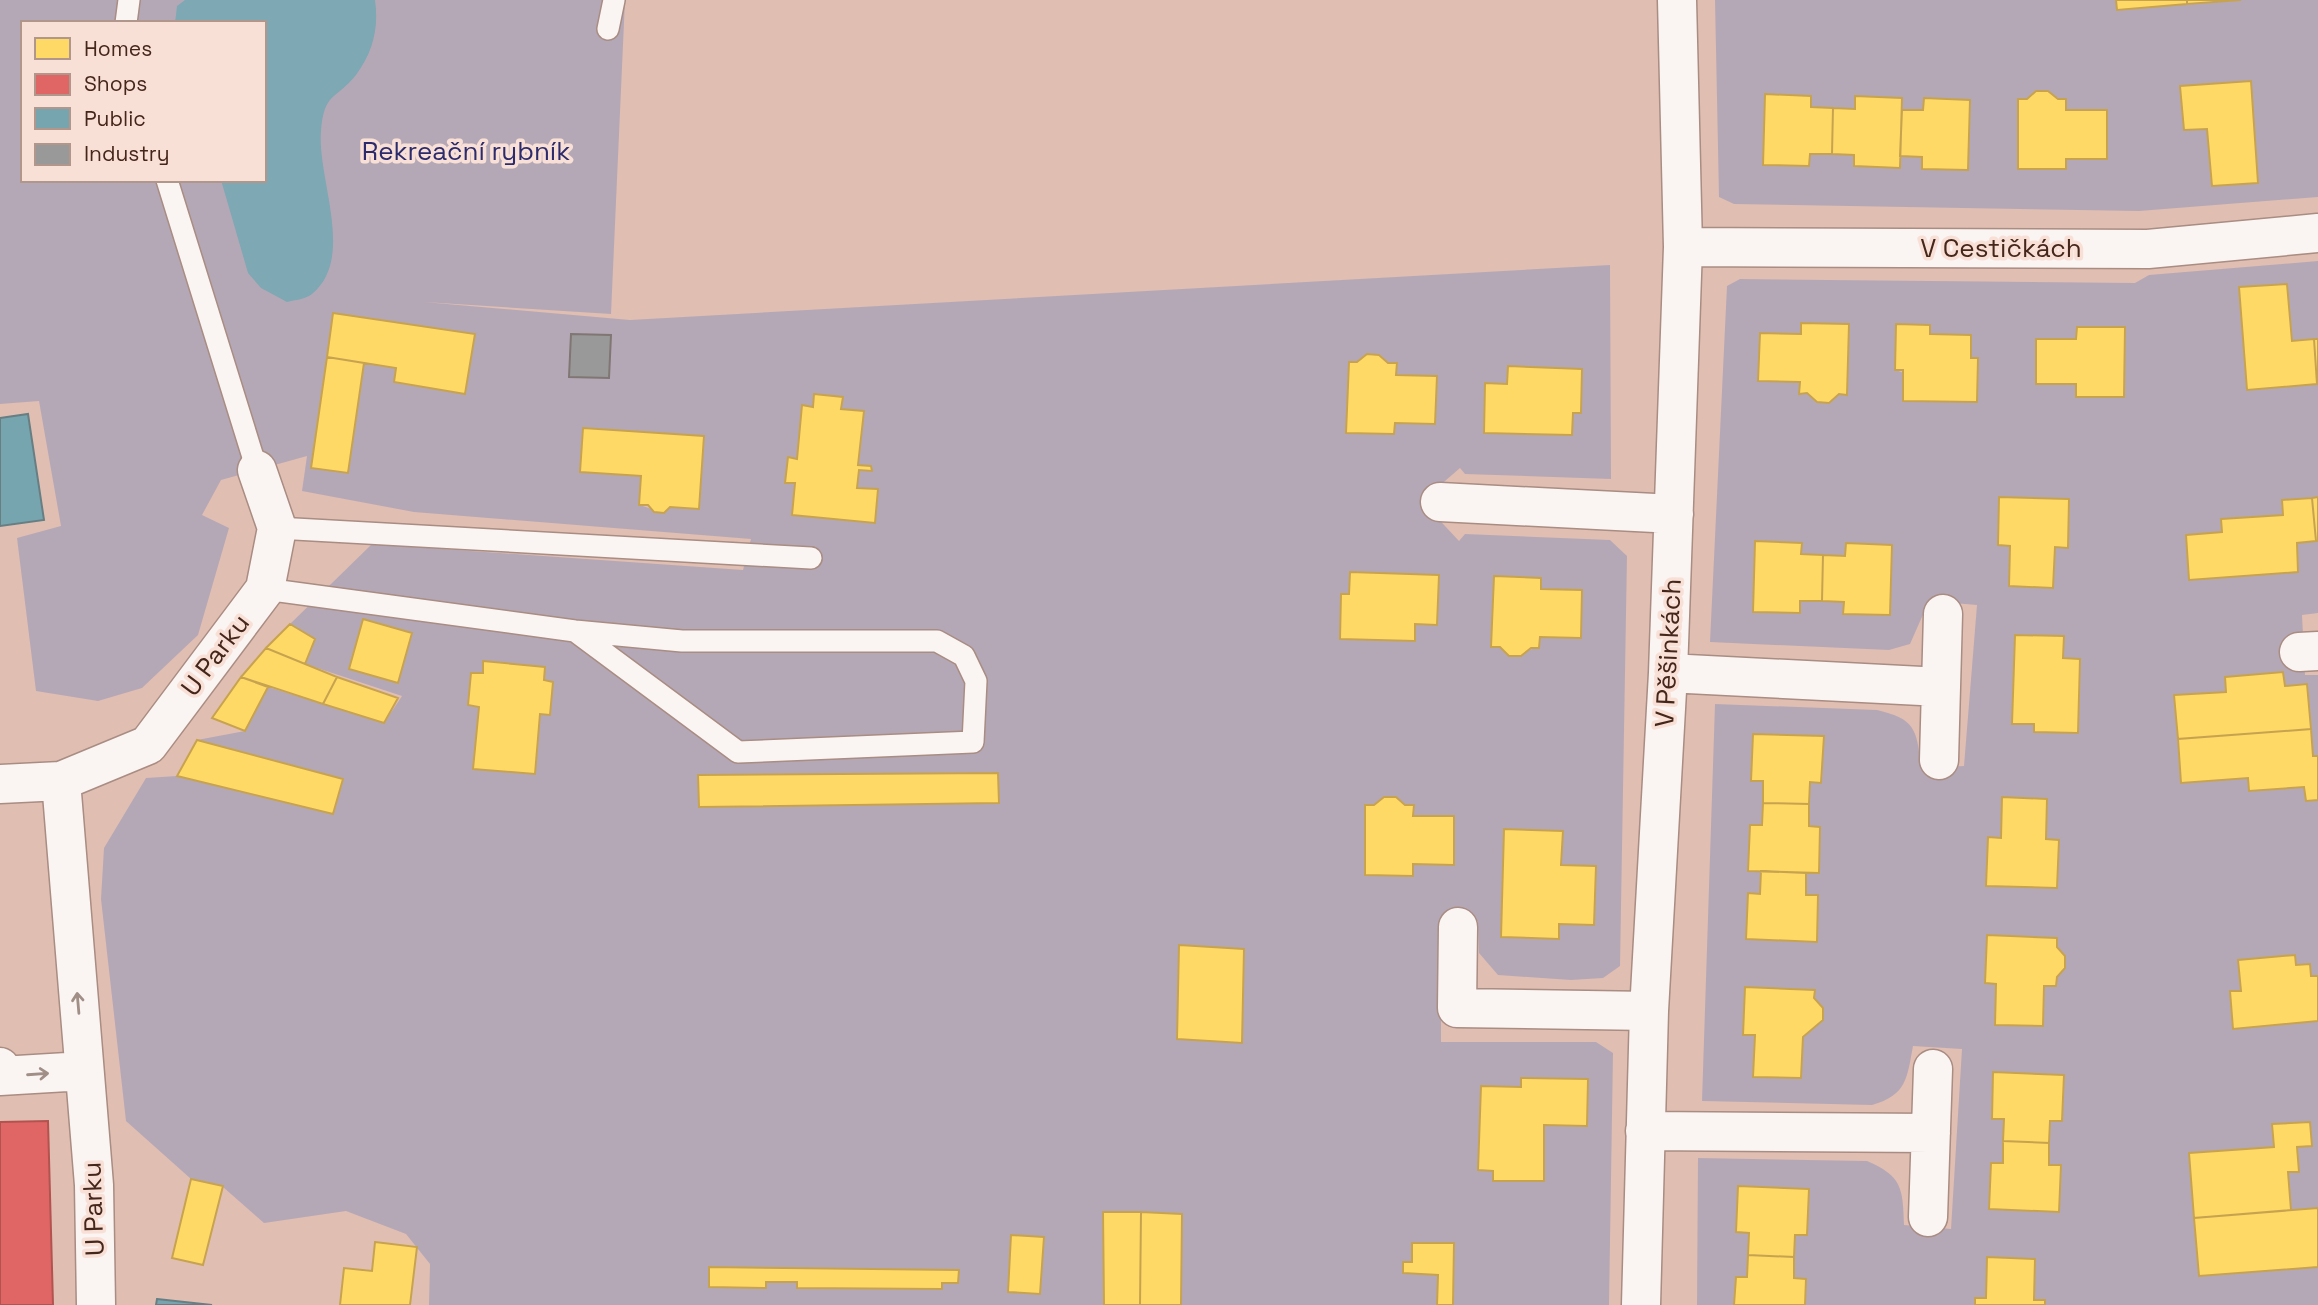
<svg xmlns="http://www.w3.org/2000/svg" width="2318" height="1305" viewBox="0 0 2318 1305" font-family="'Space Grotesk',sans-serif">
  <rect width="100%" height="100%" fill="#e1beb2"/>
  <!-- green -->
  <path fill="#b5a8b6" fill-rule="evenodd" d="M0,0H625L611,314L424,302L630,320L1610,265L1611,479L1465,474L1460,468L1430,494L1431,511L1459,541L1465,534L1610,540L1627,556L1620,966L1603,978L1571,980L1498,975L1479,953L1478,921L1441,924V1042H1596L1613,1053L1609,1305H1453L1454,1244L1412,1243V1262H1403V1273L1438,1275L1437,1305H1181L1103,1213L1104,1305H429L430,1264L406,1234L346,1211L264,1223L223,1187L191,1179L126,1121L101,899L104,848L146,778L177,776L333,814L343,779L197,740L245,731L268,687L384,723L402,696L305,664L315,639L290,624L372,544L743,570L751,539L414,512L302,491L307,456L221,480L202,515L229,528L198,635L142,688L98,701L36,691L17,538L61,526L39,401L0,404ZM23,23H264V180H23ZM333,313L475,335L464,394L394,382L396,368L364,363L348,473L311,468ZM571,334L611,335L609,378L570,377ZM1367,354C1379,355 1385,363 1397,364L1396,375L1437,376L1435,424L1395,423L1394,434L1346,432L1349,362H1357ZM1509,366L1582,369L1581,413H1573L1572,435L1484,433L1485,383L1507,384ZM814,394L843,398L841,409L863,412L858,465L872,471L859,470L857,488L877,489L874,523L792,515L795,483L785,482L788,458L797,459L802,406L813,407ZM704,437L663,513L640,505L641,476L580,472ZM1350,572L1439,575L1437,624H1415L1414,641L1340,639L1341,594H1349ZM1494,576L1541,578V589L1582,591L1580,638L1540,637L1539,648C1528,648 1522,656 1509,655L1500,647H1492ZM363,619L412,633L398,683L349,669ZM484,661L545,667L544,680L553,682L550,714H540L535,774L473,769L479,707L471,673H483ZM997,773L998,803L699,806L698,775ZM1384,797H1396L1405,805H1414L1413,816L1454,817V865L1413,864V876L1365,875V806L1374,805ZM1504,829L1562,831L1558,939L1501,937ZM1180,945L1244,949L1242,1043L1177,1039ZM1522,1078L1587,1079V1126L1544,1125L1543,1181H1493V1171L1478,1170L1481,1087H1521ZM1011,1235L1044,1237L1040,1294L1008,1291ZM709,1267L958,1270L959,1271L958,1283H942L941,1289L797,1288V1282H766V1288L710,1287Z
    M1715,0H2116L2118,10L2241,0H2318V197L2139,211L1734,204L1719,197ZM2036,91C2049,91 2054,99 2066,99V110H2107V158L2066,159L2065,169H2018V99H2027ZM1765,94L1810,96L1811,107L1855,109L1856,96L1901,98L1902,110H1923L1924,98L1970,100L1968,170L1922,169V157L1900,156L1899,168L1854,166V155L1810,154ZM2207,129L2258,183L2212,186Z
    M2318,261V339L2292,341L2287,284L2239,287L2247,389L2318,384V497L2283,500V515L2222,519V532L2186,535L2190,580L2298,572L2297,543L2318,541V613L2302,615L2305,675H2318V756H2313L2285,686L2283,672L2225,677L2226,692L2174,696L2181,783L2248,778L2249,791L2304,787L2306,801L2318,800V976H2311L2310,964L2296,965L2295,955L2239,960L2241,991L2230,992L2234,1029L2318,1021V1208L2291,1210L2288,1172L2299,1171L2297,1147L2312,1146L2310,1122L2272,1124L2274,1147L2189,1154L2199,1276L2318,1267V1305H2045V1300H2034L2035,1259L1988,1257L1986,1298H1975V1305H1805L1806,1279L1794,1278L1795,1235L1807,1234L1809,1189L1739,1186L1736,1232L1749,1233L1747,1277H1736L1734,1305H1697L1698,1158L1867,1161C1902,1176 1903,1188 1904,1225L1951,1229L1962,1049L1913,1046C1907,1078 1907,1095 1872,1105L1702,1101L1715,704L1877,710C1916,719 1917,730 1921,768L1964,766L1977,605L1929,601L1910,644L1889,650L1710,642L1727,286L1740,279L2135,283L2149,275ZM1801,323L1849,325L1847,394H1839L1829,403L1817,402L1807,393H1799L1800,382L1758,381L1760,333L1801,334ZM1896,324L1930,325V334L1971,358H1977V402L1896,370ZM2077,327H2125L2124,397H2077L2076,384H2036V339H2076ZM1999,497L2067,548L2055,547L2053,588L2009,586L2010,546L1998,545ZM1755,542L1801,543V554L1845,556L1846,543L1892,545L1890,615L1844,614V602L1800,601L1799,613L1753,611ZM2015,635L2064,636L2063,658L2080,660L2077,733L2034,732V724L2012,723ZM1753,734L1823,736L1822,783L1810,782L1809,826L1820,827L1819,873H1806V895L1818,896L1816,942L1747,939L1748,893H1760L1761,871H1748L1750,825H1762L1763,781ZM2002,797L2047,799L2046,839L2059,840L1988,838H2001ZM1987,936L2058,947L2065,956V968L2044,986L2043,1026L1995,1025L1996,984L1985,983ZM1745,987L1814,990V998L1823,1008V1020L1753,1076L1755,1035H1743ZM2063,1075L2062,1121H2050L2049,1165L2061,1166L2059,1212L1989,1209L1991,1164L2003,1163L2004,1119H1992Z"/>
  <!-- water -->
  <path fill="#7ea8b3" d="M185,0H375C379,28 373,52 356,75C336,100 324,92 321,131C317,179 356,258 312,294C306,299 295,300 287,302L261,288L248,273L221,180H264V23H175L177,6Z"/>
  <!-- homes -->
  <path fill="#ffd966" stroke="#c7a350" stroke-width="2" d="M2116,0H2187V4L2117,10Z
    M2187,0H2241L2187,4Z
    M2251,81L2258,183L2212,186L2207,129L2184,130L2180,86Z
    M2036,91H2048L2058,99H2066V110H2107V159H2066V169H2018V99H2027Z
    M1765,94L1811,96V107L1833,108L1832,154H1810L1809,166L1763,165Z
    M1855,96L1902,98L1900,168L1854,166V155L1832,154L1833,108L1855,109Z
    M1924,98L1970,100L1968,170L1922,169V157L1900,156L1902,110H1923Z
    M2287,284L2292,341L2314,339L2317,384L2247,390L2239,287Z
    M333,313L475,334L465,394L394,382L396,368L327,357Z
    M1801,323L1849,324L1847,395L1839,394L1829,403L1817,402L1807,393L1799,394L1800,382L1758,381L1760,333L1801,334Z
    M1896,324L1930,325V334L1971,335V358H1978L1977,402L1903,401V370H1895Z
    M2077,327H2125L2124,397H2076V384H2036V339H2076Z
    M2314,339H2318V384H2317Z
    M1367,354L1379,355L1388,363H1397L1396,375L1437,376L1435,424L1395,423L1394,434L1346,433L1349,362H1357Z
    M327,357L364,363L348,473L311,468Z
    M1508,366L1582,369L1581,413H1573L1572,435L1484,433L1485,383L1507,384Z
    M814,394L843,397L841,409L864,411L858,465L871,466L872,471L859,470L857,488L878,489L875,523L792,515L795,483H785L788,457L797,459L802,405L813,407Z
    M583,428L704,436L699,509L670,507L664,513L654,512L648,505H639L641,476L580,472Z
    M1999,497L2069,499L2068,548L2055,547L2053,588L2009,586L2010,546L1998,545Z
    M2318,497V541H2316L2312,498Z
    M2312,498L2316,541L2297,543L2298,572L2189,580L2186,535L2222,532L2221,519L2283,515L2282,500Z
    M1755,541L1802,543L1801,554L1823,555L1822,601H1800V613L1753,612Z
    M1846,543L1892,545L1890,615L1843,614L1844,602L1822,601L1823,555L1845,556Z
    M1350,572L1439,575L1437,625L1415,624V641L1340,639L1341,594H1349Z
    M1494,576L1541,578V589L1582,590L1581,638L1540,637L1539,648H1531L1521,656H1509L1500,647H1491Z
    M363,619L412,633L398,683L349,669Z
    M290,624L315,639L305,664L266,648Z
    M2015,635L2064,636L2063,658L2080,659L2078,733L2034,732V724H2012Z
    M266,648L337,677L323,704L241,677Z
    M483,661L545,667L544,680L553,682L550,715L540,714L535,774L473,769L479,707L468,705L471,673H483Z
    M2283,672L2285,686L2307,684L2311,729L2178,739L2174,695L2226,692L2225,677Z
    M241,677L268,687L245,731L212,718Z
    M337,677L398,698L384,723L323,704Z
    M2311,729L2313,756H2318V800L2306,801L2304,787L2249,791L2248,778L2181,783L2178,739Z
    M1753,734L1824,736L1821,783L1810,782L1809,804L1763,803V781H1751Z
    M197,740L343,779L333,814L177,776Z
    M998,773L999,803L699,807L698,775Z
    M1384,797H1396L1405,805H1414L1413,816H1454V865L1413,864V876L1365,875V805H1374Z
    M2002,797L2047,799L2046,839L2059,840L2057,888L1986,886L1988,837L2001,838Z
    M1763,803L1809,804V826L1820,827L1819,873L1748,871L1750,825H1762Z
    M1504,829L1563,831L1561,865L1596,866L1594,925L1559,924V939L1501,937Z
    M1761,871L1806,873V895H1818L1817,942L1746,939L1748,893L1760,894Z
    M1987,935L2057,938V947L2065,956V968L2057,977L2056,986H2044L2043,1026L1995,1025L1996,984L1985,983Z
    M1179,945L1244,949L1242,1043L1177,1039Z
    M2295,955L2296,965L2310,964L2311,976H2318V1021L2233,1029L2230,991H2241L2238,960Z
    M1745,987L1815,990L1814,998L1823,1008V1020L1803,1037L1801,1078L1753,1077L1755,1035H1743Z
    M1993,1072L2064,1075L2062,1121H2050L2049,1143L2003,1141L2004,1119H1992Z
    M1521,1078L1588,1079L1587,1126L1544,1125V1181H1493V1171L1478,1170L1481,1086L1521,1087Z
    M2310,1122L2312,1146L2297,1147L2299,1172H2288L2291,1210L2194,1218L2189,1153L2274,1147L2272,1124Z
    M2003,1141L2049,1143V1165H2061L2059,1212L1989,1209L1991,1163H2003Z
    M191,1179L223,1186L203,1265L172,1258Z
    M1738,1186L1809,1189L1807,1235H1795L1794,1257L1748,1255L1749,1233L1736,1232Z
    M2318,1208V1267L2199,1276L2194,1218Z
    M1103,1212H1141L1140,1305H1104Z
    M1141,1212L1182,1214L1181,1305H1140Z
    M1011,1235L1044,1237L1040,1294L1008,1292Z
    M375,1242L417,1247L410,1305H340L344,1268L372,1271Z
    M1412,1243H1454L1453,1305H1437L1438,1275L1403,1273V1262H1412Z
    M1748,1255L1794,1257V1278L1806,1279L1805,1305H1734L1736,1277H1747Z
    M1987,1257L2035,1259L2034,1300H2045V1305H1975V1298H1986Z
    M709,1267L959,1270L958,1283H942V1289L797,1288V1282H766V1288L709,1287Z"/>
  <!-- shops -->
  <path fill="#e06666" stroke="#b25350" stroke-width="2" d="M48,1121L53,1305H0V1122Z"/>
  <!-- public -->
  <path fill="#76a5af" stroke="#677f83" stroke-width="2" d="M28,414L44,520L0,526V418Z
    M157,1299L212,1305H156Z"/>
  <!-- industry -->
  <path fill="#999" stroke="#807673" stroke-width="2" d="M571,334L611,335L609,378L569,377Z"/>
  <g fill="none" stroke-linecap="round" stroke-linejoin="round">
    <!-- lane casing -->
    <g stroke="#a98c82" stroke-width="24">
      <path id="lane" d="M126,23L129,0
        M608,29L614,0
        M167,180L257,470
        M277,528L811,558
        M265,589L575,631L682,641H937L964,656L976,681L973,742L738,752L575,631"/>
    </g>
    <!-- street casing -->
    <g stroke="#a98c82" stroke-width="41">
      <path id="street" d="M1683,247L2148,249L2318,233
        M1440,502L1674,514
        M2299,652L2318,651
        M1668,673L1941,687
        M1939,760L1943,614
        M61,781L94,1185L96,1305
        M0,784L61,781L148,745L265,589L277,528L257,470
        M1458,927L1457,1008L1649,1011
        M0,1067V1076L84,1071
        M1645,1131L1931,1133
        M1928,1217L1933,1069
        M1641,1305L1649,1011L1668,673L1683,247L1677,0"/>
    </g>
    <!-- lane -->
    <use href="#lane" stroke="#faf5f3" stroke-width="21"/>
    <!-- street -->
    <use href="#street" stroke="#faf5f3" stroke-width="38"/>
  </g>
  <!-- one-way arrows -->
  <defs><path id="oneway-shaft" d="M-6 0H5M1.5-3L5.5 0L1.5 3" fill="none" stroke-width="1.6" stroke-linecap="round" stroke-linejoin="round" transform="scale(1.75)"/></defs>
  <g stroke="#a08e87">
    <use href="#oneway-shaft" transform="translate(78 1003) rotate(-95)"/>
    <use href="#oneway-shaft" transform="translate(38 1074) rotate(-4)"/>
  </g>
  <g text-anchor="middle" dominant-baseline="central" stroke-width="7" stroke-linejoin="round" paint-order="stroke">
    <!-- park labels -->
    <g font-size="26" fill="#2c2b6c" stroke="#f9e0d7">
      <text x="466" y="151">Rekreační rybník</text>
    </g>
    <!-- street labels -->
    <g font-size="26" fill="#45261b" stroke="#f9e0d7">
      <text x="2001" y="248">V Cestičkách</text>
      <text transform="translate(1668 653) rotate(-87)">V Pěšinkách</text>
      <text transform="translate(215 655) rotate(-53)">U Parku</text>
      <text transform="translate(93 1209) rotate(-92)">U Parku</text>
    </g>
  </g>
  <!-- legend -->
  <rect x="21" y="21" width="245" height="161" fill="#f9e0d7" stroke="#b1968c" stroke-width="2"/>
  <rect x="35" y="38" width="35" height="21" fill="#ffd966" stroke="#b1968c" stroke-width="2"/>
  <text x="84" y="56" font-size="21" fill="#45261b">Homes</text>
  <rect x="35" y="74" width="35" height="21" fill="#e06666" stroke="#b1968c" stroke-width="2"/>
  <text x="84" y="91" font-size="21" fill="#45261b">Shops</text>
  <rect x="35" y="108" width="35" height="21" fill="#76a5af" stroke="#b1968c" stroke-width="2"/>
  <text x="84" y="126" font-size="21" fill="#45261b">Public</text>
  <rect x="35" y="144" width="35" height="21" fill="#999999" stroke="#b1968c" stroke-width="2"/>
  <text x="84" y="161" font-size="21" fill="#45261b">Industry</text>
</svg>
